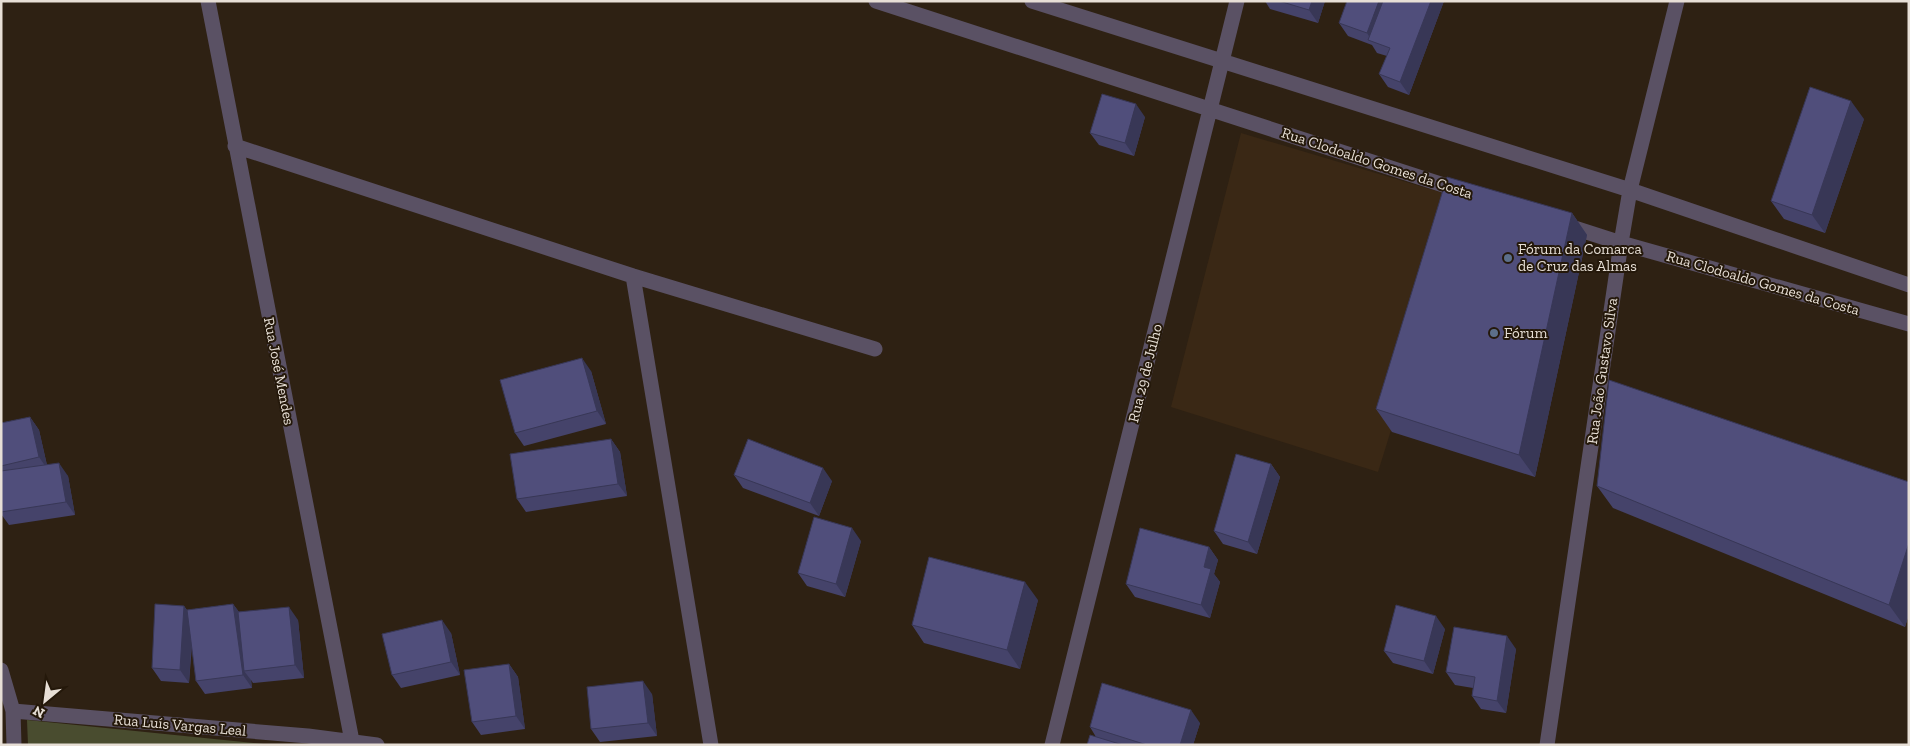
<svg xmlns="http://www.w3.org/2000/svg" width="1910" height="746" viewBox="0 0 1910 746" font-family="'Zilla Slab',serif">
  <rect width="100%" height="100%" fill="#2e2113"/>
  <!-- built -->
  <path fill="#3a2815" d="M1241,133L1463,199L1378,472L1171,407Z"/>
  <!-- green -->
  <path fill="#494c2f" d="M27,720L273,745H28Z"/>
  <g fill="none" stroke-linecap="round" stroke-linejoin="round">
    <!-- street -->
    <path stroke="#5a5164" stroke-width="15" d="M208,1L352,741
      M876,1L1465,192
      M1032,1L1630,190L1909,285
      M235,146L633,276L875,349
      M1565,225L1621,243L1909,324
      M633,276L711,745
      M1,670L13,711L14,745
      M13,711L308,736L377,745
      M1052,745L1237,1
      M1547,745L1621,243L1630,190L1677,1"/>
  </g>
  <!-- wall -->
  <path fill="#45436a" d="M1265,1H1325L1318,23L1270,9Z
    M1444,1L1409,95L1388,87L1379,74L1387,56L1377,53L1372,45L1348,36L1339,23Z
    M1145,117L1134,156L1099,145L1090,133Z
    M1864,119L1825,233L1784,219L1771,201Z
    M1572,213L1587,235L1535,477L1392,432L1376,409Z
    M591,371L606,424L524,446L515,433Z
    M30,417L39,430L47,465L68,476L75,515L9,525L1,514V423Z
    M611,439L620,452L627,496L526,512L517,499Z
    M1271,464L1280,477L1257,554L1223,544L1214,531Z
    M734,475L832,481L819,516L743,488Z
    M1909,482V614L1905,627L1613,508L1597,486Z
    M861,541L845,597L807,586L798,573Z
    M1209,547L1218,560L1214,574L1220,582L1210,618L1135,597L1126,584Z
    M1038,600L1020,669L924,643L912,625Z
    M233,604L239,612L298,620L304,678L253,683L251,680L252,688L205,694L196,681L192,645L189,683L161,681L152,668L184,606L187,610Z
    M1445,629L1433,674L1393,663L1384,651Z
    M451,633L460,675L401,688L392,675Z
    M1516,649L1506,713L1481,709L1472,696L1473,688L1455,685L1446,672Z
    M509,664L518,677L525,729L481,735L472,722Z
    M652,694L657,736L600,742L591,729Z
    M1200,723L1193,745H1087L1096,737L1090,727Z"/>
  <!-- shaded-wall -->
  <path fill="#383756" d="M1312,1H1325L1318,23L1309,10Z
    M1379,1H1392L1372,41L1367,33Z
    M1431,1H1444L1409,95L1400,82Z
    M1851,101L1864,119L1825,233L1812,215Z
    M1136,104L1145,117L1134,156L1125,143Z
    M1572,213L1587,235L1535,477L1519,455Z
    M582,358L591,371L606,424L597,411Z
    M30,417L39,430L48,470L39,457Z
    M611,439L620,452L627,496L618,484Z
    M59,463L68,476L75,515L66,502Z
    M1271,464L1280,477L1257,554L1248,542Z
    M823,468L832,481L819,516L810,503Z
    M852,528L861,541L845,597L836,584Z
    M1909,543V614L1905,627L1889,605Z
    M1209,547L1218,560L1214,574L1220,582L1210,618L1201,605L1204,567Z
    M1025,582L1038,600L1020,669L1007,650Z
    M233,604L242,616L244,671L251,680L252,688L243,675Z
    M184,606L193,619L189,683L180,670Z
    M289,607L298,620L304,678L295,665Z
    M1436,616L1445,629L1433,674L1424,661Z
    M442,620L451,633L460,675L451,662Z
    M1507,636L1516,649L1506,713L1497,701Z
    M509,664L518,677L525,729L516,716Z
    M643,681L652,694L657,736L648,723Z
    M1191,710L1200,723L1193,745H1180Z"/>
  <!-- building -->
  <path fill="#504e7b" stroke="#383756" d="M1279,1H1312L1309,10Z
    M1347,1H1379L1367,33L1339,23Z
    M1383,1H1431L1400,82L1379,74L1390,48L1368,40Z
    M1810,87L1851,101L1812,215L1771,201Z
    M1102,94L1136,104L1125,143L1090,133Z
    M1447,177L1572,213L1519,455L1376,409Z
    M582,358L597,411L515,433L500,380Z
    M1609,380L1909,482V543L1889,605L1597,486Z
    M30,417L39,457L1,466V423Z
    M611,439L618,484L517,499L510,454Z
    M748,439L823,468L810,503L734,475Z
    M1236,454L1271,464L1248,542L1214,531Z
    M59,463L66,502L1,512V471Z
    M814,517L852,528L836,584L798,573Z
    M1140,528L1209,547L1204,567L1211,569L1201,605L1126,584Z
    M929,557L1025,582L1007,650L912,625Z
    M155,604L184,606L180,670L152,668Z
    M233,604L243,675L196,681L187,610Z
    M1396,605L1436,616L1424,661L1384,651Z
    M289,607L295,665L244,671L238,612Z
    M442,620L451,662L392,675L382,634Z
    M1454,627L1507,636L1497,701L1472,696L1475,677L1446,672Z
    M509,664L516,716L472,722L464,670Z
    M643,681L648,723L591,729L587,687Z
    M1102,683L1191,710L1180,745H1147L1090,727Z
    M1090,735L1123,745H1087Z"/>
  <!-- markers -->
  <g fill="#5c6f8a" stroke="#24180a" stroke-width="2">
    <circle cx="1508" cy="258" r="5"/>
    <circle cx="1494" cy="333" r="5"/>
  </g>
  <g text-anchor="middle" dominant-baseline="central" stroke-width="4" stroke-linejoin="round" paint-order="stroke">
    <!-- street labels -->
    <g font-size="15" fill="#e7dfd6" stroke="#24180a">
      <text transform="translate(1377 163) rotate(18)">Rua Clodoaldo Gomes da Costa</text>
      <text transform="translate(1763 283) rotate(16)">Rua Clodoaldo Gomes da Costa</text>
      <text transform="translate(279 371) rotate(79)">Rua José Mendes</text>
      <text transform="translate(1602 371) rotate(-82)">Rua João Gustavo Silva</text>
      <text transform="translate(1145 373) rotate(-76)">Rua 29 de Julho</text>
      <text transform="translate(180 725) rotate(5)">Rua Luís Vargas Leal</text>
    </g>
    <!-- poi labels -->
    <g font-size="15" fill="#e7dfd6" stroke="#24180a" text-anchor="start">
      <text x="1518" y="249">Fórum da Comarca<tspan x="1518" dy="17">de Cruz das Almas</tspan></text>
      <text x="1504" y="333">Fórum</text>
    </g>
  </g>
  <!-- border -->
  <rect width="1910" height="746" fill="none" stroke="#e7dfd6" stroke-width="5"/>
  <!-- north arrow -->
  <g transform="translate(45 701) rotate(209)" stroke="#24180a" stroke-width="4" paint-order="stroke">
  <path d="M0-4L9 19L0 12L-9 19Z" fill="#e7dfd6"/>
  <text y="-8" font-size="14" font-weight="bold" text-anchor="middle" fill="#e7dfd6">N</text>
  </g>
</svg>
